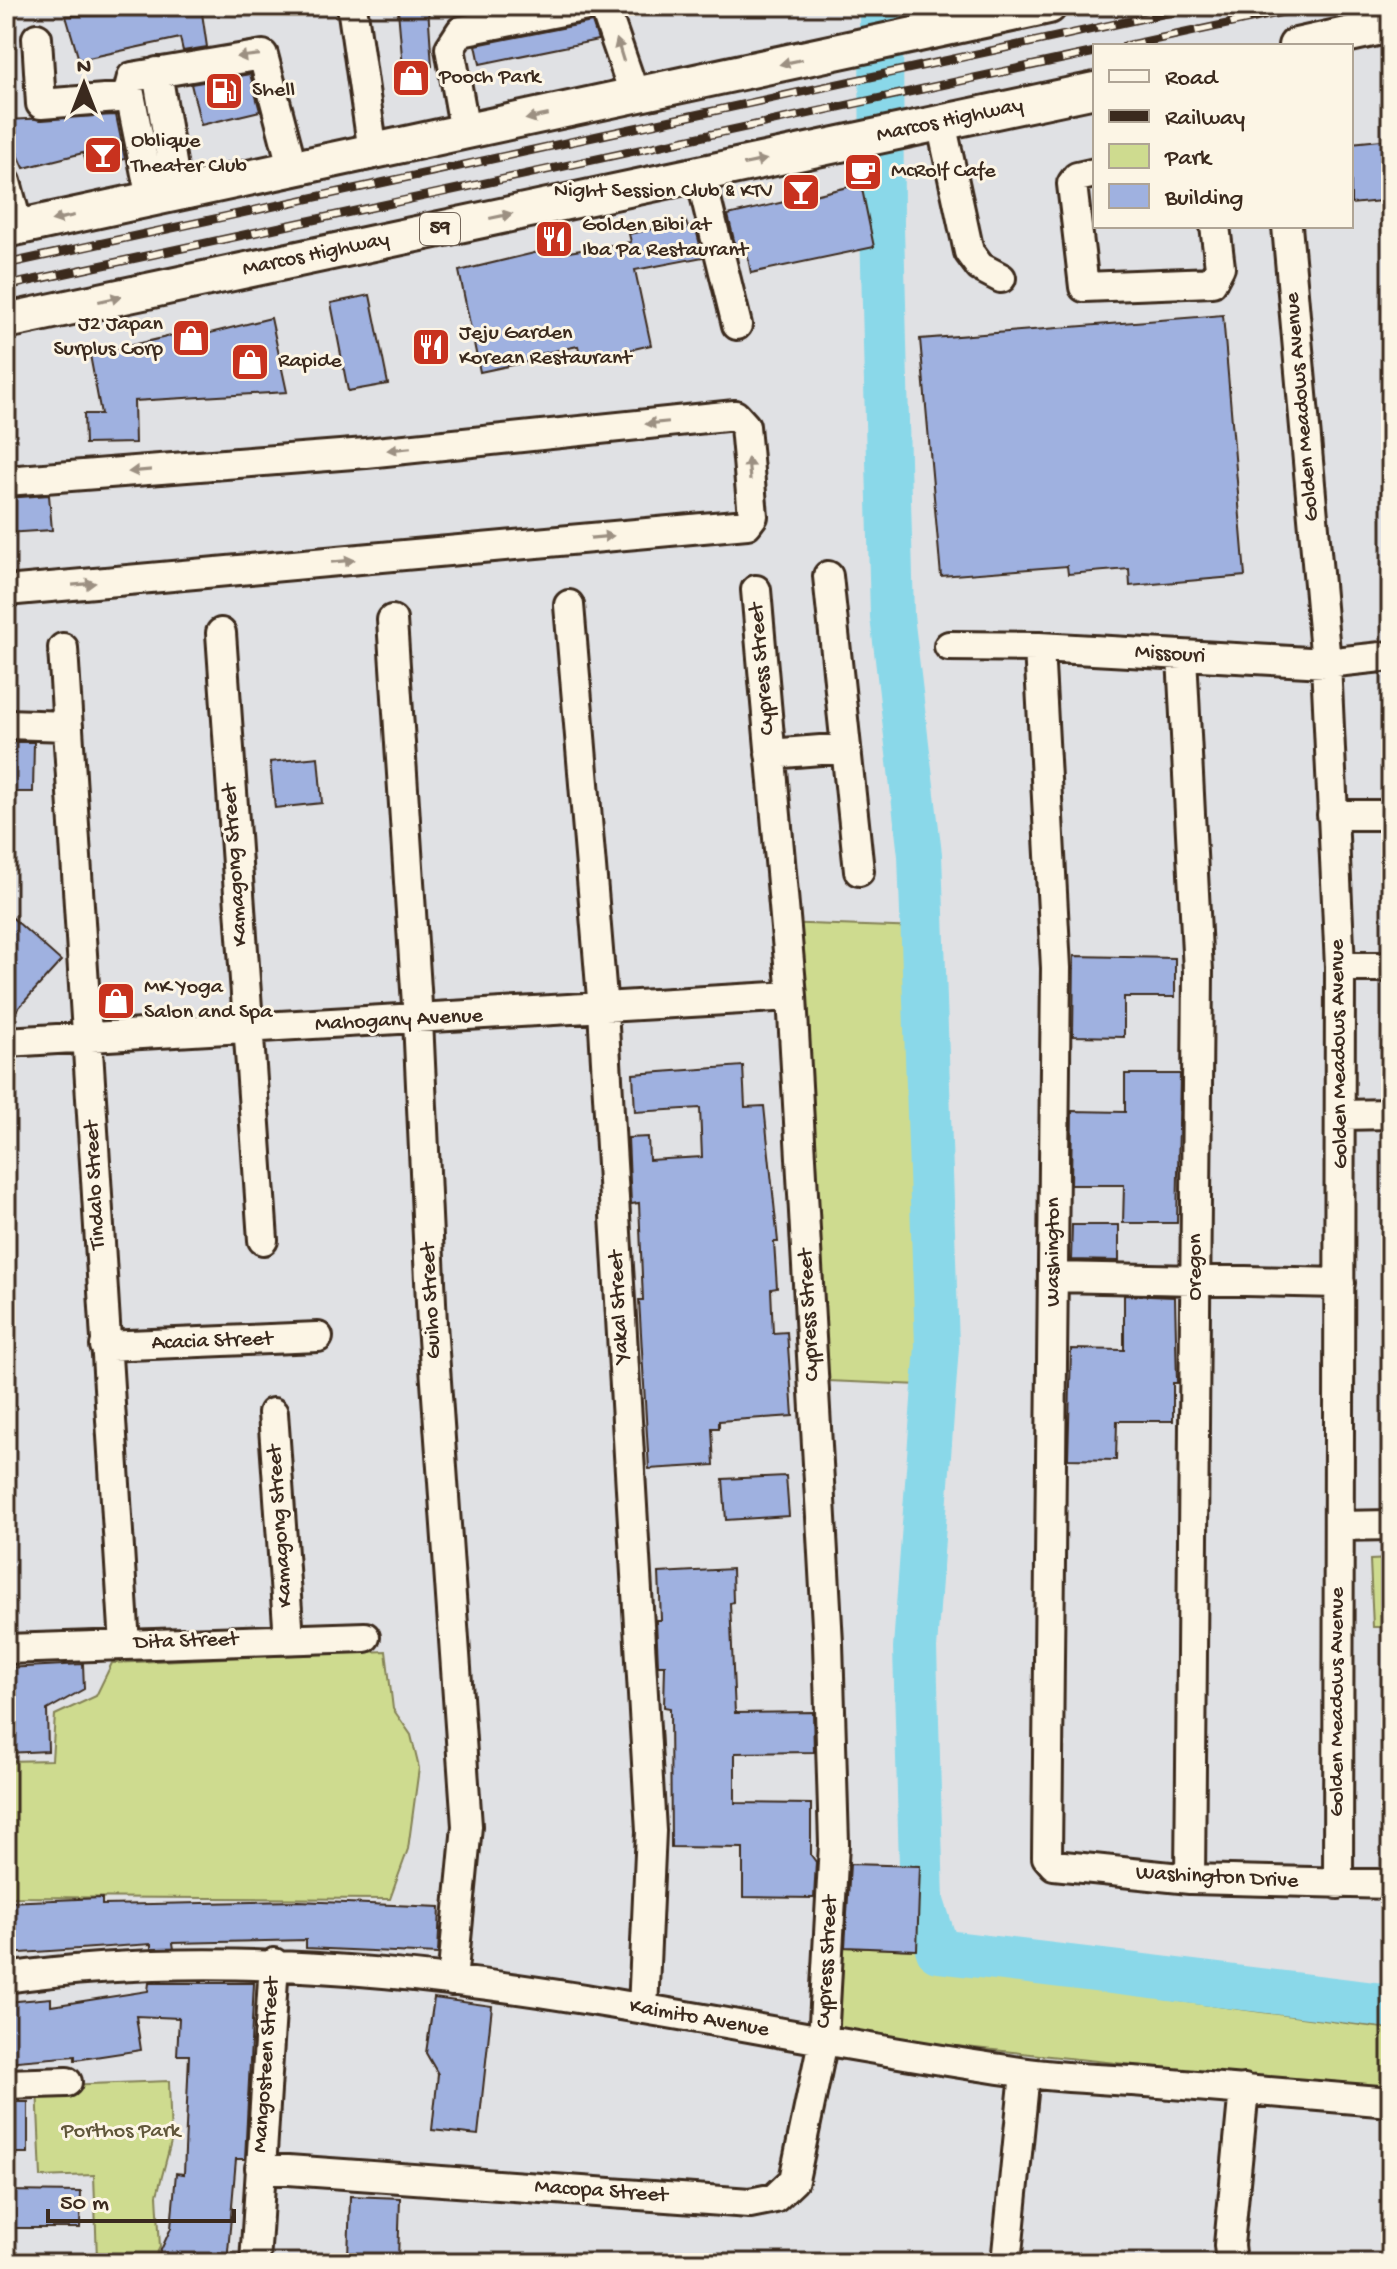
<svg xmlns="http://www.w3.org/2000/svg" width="1397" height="2269" viewBox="0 0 1397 2269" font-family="'Gochi Hand',sans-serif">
  <rect width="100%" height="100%" fill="#e0e1e4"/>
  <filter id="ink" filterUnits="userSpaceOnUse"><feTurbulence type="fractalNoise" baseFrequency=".0125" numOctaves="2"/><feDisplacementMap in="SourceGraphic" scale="16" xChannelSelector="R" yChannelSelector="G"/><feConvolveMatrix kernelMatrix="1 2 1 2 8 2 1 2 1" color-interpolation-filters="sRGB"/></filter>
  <g filter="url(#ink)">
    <!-- green -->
    <path fill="#cedb8f" stroke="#848256" stroke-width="2" d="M779,923L921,928L938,1153L943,1386L805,1380Z
      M1391,1559V1627H1373L1370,1560Z
      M386,1651L393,1709L411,1735L419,1768L408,1849L390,1899L6,1897V1761L52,1760L55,1715L96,1696L112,1663Z
      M842,1947L917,1950L931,1968L1391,2029V2092L832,2033Z
      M169,2081L171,2142L157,2195L160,2247L152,2263H104L97,2259L94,2175L41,2177L37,2086Z"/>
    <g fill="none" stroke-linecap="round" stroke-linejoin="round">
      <!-- river -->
      <path stroke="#8ad8e9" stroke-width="44" d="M881,6L882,227L892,616L920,855L937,1346L915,1648L922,1902L938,1951L1391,2006"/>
    </g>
    <!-- building -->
    <path fill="#9fb1e0" stroke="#3b2a1e" stroke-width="2" d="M428,7L432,66L403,68L398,10Z
      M202,13L207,47L183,51L180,38L79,60L66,16Z
      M592,22L598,40L480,64L476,45Z
      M250,74L260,111L201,125L191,84Z
      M116,115L125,159L88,167L83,153L24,168L6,128V120Z
      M1391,139V200L1351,204V143Z
      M861,184L874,247L751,273L747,253H737L728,215Z
      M686,222L688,228L695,225L703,257L635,270L651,345L582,361L578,346L535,355L536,360L480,372L459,271L555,248L556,254L631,242L629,234Z
      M370,295L388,384L348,391L331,303Z
      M1223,315L1245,576L1130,586L1129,569L1068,574L1067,566L941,576L920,339Z
      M271,318L287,392L134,401L135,443L85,444L84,414H101L90,355L205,328L206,334Z
      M49,495L52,530L6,533V498Z
      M6,742H34L33,792H6Z
      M318,757L322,803L275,808L270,762Z
      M6,912L61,961L6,1022Z
      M1074,956L1175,958V997H1124V1037L1073,1036Z
      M743,1066L745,1107L764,1106L778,1242H774L777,1288L771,1289L773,1333L787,1332L793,1416L719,1421V1428H712L714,1465L649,1469L639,1300H643L639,1203L631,1204L628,1138L648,1137L649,1160L702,1157L700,1108L635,1112L633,1074Z
      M1125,1074H1180L1177,1223H1123L1124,1185H1071L1072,1111L1125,1112Z
      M1072,1225H1119V1261L1071,1260Z
      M1124,1295L1175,1297L1177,1383H1173V1421H1117L1116,1460L1068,1459L1071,1349L1124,1350Z
      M786,1476L789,1516L726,1520L723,1479Z
      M732,1569L733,1602L730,1603L735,1713L813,1712L814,1752L735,1753V1803L811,1804V1855L816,1862L814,1898L743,1897V1848L671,1847L670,1708L664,1707L665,1665H658L656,1620H661L659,1573Z
      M83,1664L84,1689L47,1710L48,1751L6,1753V1668Z
      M850,1864L920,1866L917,1950L845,1947Z
      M102,1898V1905L298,1901L440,1907L438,1954L306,1948V1940L173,1943L174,1949H151V1944L7,1954L6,1902Z
      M149,1983H254L245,2159H236L227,2263H155L171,2228L176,2173L184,2174L189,2055H177L179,2018L136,2016L141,2050L75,2060V2056L6,2062V2002L51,1998V2006L148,1991Z
      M434,1998L492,2006L478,2135L432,2130L438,2074L426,2053Z
      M6,2102H28V2153H6Z
      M6,2191L81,2192L80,2228H6Z
      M350,2196L400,2198L398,2260L348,2258Z"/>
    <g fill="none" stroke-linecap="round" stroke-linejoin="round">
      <!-- minor casing -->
      <g stroke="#3b2a1e" stroke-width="34">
        <path id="minor" d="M352,6L373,152
          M604,6L635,96
          M37,38L41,104L130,97
          M157,72L177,193
          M941,122L969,252L980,267L1001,278
          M465,132L450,48L461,31L587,6
          M1095,173L1077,177L1072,184L1084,287L1212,282L1220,267L1215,226
          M700,174L737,325
          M6,182L18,227
          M151,199L129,89L132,77L263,55L293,170
          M1287,226L1326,663L1340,967L1338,1884
          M6,481L366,453L735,415L745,426L753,516L747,524L6,591
          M828,576L859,871
          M569,605L603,1010L651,1831L643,2009
          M392,620L418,1020L432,1324L467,1826L452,1981
          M221,633L263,1240
          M949,646L1039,647L1326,663L1391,656
          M1039,647L1056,968L1047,1857L1054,1865L1190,1879L1391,1884
          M63,648L125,1645
          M1182,656L1198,972L1190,1879
          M6,724L68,726
          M770,754L846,748
          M1332,815H1391
          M1340,967H1391
          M6,1042L792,996
          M1341,1115L1391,1114
          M1054,1277L1340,1283
          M105,1346L318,1337
          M273,1413L289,1639
          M1339,1526L1391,1525
          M6,1649L365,1637
          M6,1978C346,1928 685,2025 1021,2072C1067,2079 1114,2079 1160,2083C1237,2089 1314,2095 1391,2102
          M6,2084L67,2082
          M260,2168L750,2203L775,2198L794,2180L823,2041L834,1844L828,1643L792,996L756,590
          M255,2263L274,1963
          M1006,2263L1025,2073
          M1231,2263L1229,2245L1244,2089"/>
      </g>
      <!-- major casing -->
      <g stroke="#3b2a1e" stroke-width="40">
        <path id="major" d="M1296,46L1391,25
          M6,230L1049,6
          M6,321L1095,90"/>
      </g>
      <!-- minor -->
      <use href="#minor" stroke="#fcf5e5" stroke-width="28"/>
      <!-- major -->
      <use href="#major" stroke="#fcf5e5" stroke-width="34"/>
      <!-- rail casing -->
      <g stroke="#3b2a1e" stroke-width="9">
        <path id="rail" d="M1125,46L1311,6
          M6,264L1199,6
          M6,286L1095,52"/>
      </g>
      <!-- rail -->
      <use href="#rail" stroke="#fcf5e5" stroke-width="6" stroke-dasharray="18" stroke-linecap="butt"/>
    </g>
    <!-- one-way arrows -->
    <defs><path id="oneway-solid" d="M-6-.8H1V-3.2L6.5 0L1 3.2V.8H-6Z" transform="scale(2)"/></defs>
    <g fill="#9c9082">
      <use href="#oneway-solid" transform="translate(620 50) rotate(-107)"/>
      <use href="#oneway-solid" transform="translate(248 56) rotate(173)"/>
      <use href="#oneway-solid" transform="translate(791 62) rotate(168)"/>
      <use href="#oneway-solid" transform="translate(537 117) rotate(168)"/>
      <use href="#oneway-solid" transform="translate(755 162) rotate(-12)"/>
      <use href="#oneway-solid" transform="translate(501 216) rotate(-12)"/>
      <use href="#oneway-solid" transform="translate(63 218) rotate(168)"/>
      <use href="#oneway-solid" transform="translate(110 299) rotate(-12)"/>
      <use href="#oneway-solid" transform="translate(657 423) rotate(174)"/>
      <use href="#oneway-solid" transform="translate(399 449) rotate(174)"/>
      <use href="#oneway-solid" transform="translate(749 469) rotate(-95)"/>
      <use href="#oneway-solid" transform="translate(140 471) rotate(175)"/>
      <use href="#oneway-solid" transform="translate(602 537) rotate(-5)"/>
      <use href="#oneway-solid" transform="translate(343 561) rotate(-5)"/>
      <use href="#oneway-solid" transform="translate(84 584) rotate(-5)"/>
    </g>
  </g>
  <!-- icons -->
  <defs>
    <g id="shop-square" transform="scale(2)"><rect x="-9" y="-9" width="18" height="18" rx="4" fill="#c8321e" stroke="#fcf5e5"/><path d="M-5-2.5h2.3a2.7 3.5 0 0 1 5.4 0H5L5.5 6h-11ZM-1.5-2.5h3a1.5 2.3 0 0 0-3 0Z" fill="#fff"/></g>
    <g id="fuel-square" transform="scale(2)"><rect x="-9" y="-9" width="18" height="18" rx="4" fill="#c8321e" stroke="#fcf5e5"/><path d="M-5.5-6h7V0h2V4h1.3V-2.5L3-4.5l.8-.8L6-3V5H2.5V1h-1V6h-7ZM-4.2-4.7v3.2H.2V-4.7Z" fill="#fff"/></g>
    <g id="bar-square" transform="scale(2)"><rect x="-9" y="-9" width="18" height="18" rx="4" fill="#c8321e" stroke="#fcf5e5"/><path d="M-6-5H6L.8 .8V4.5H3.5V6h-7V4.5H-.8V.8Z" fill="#fff"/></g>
    <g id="cafe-square" transform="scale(2)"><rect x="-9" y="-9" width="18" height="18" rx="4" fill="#c8321e" stroke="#fcf5e5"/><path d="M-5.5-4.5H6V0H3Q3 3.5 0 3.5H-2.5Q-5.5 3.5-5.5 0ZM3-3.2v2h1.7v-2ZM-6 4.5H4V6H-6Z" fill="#fff"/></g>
    <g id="restaurant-square" transform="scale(2)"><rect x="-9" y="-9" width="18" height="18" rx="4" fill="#c8321e" stroke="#fcf5e5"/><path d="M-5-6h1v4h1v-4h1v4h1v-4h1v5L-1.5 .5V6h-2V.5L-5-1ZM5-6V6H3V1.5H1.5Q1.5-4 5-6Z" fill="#fff"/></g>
  </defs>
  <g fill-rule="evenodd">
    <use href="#shop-square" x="411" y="78"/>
    <use href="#fuel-square" x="224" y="91"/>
    <use href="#bar-square" x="103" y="155"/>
    <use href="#cafe-square" x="863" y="172"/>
    <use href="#bar-square" x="801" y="192"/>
    <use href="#restaurant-square" x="554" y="239"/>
    <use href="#shop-square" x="191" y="338"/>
    <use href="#restaurant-square" x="431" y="347"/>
    <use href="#shop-square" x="250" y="362"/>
    <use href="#shop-square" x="116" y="1001"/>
  </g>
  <g text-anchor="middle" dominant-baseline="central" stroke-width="6" stroke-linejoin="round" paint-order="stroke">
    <!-- shield labels -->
    <rect fill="#fcf5e5" stroke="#75675a" stroke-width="2" x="420" y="213" width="40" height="32" rx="6"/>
    <g font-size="20" font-weight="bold" fill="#3b2a1e">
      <text x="440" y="229">59</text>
    </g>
    <!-- poi labels -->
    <g font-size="22" fill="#3b2a1e" stroke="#fcf5e5" text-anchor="start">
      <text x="439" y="78">Pooch Park</text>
      <text x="252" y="91">Shell</text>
      <text x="131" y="142">Oblique<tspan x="131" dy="25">Theater Club</tspan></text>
      <text x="891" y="172">McRolf Cafe</text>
      <text x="773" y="192" text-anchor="end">Night Session Club &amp; KTV</text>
      <text x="582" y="226">Golden Bibi at<tspan x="582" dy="25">Iba Pa Restaurant</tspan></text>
      <text x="163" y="325" text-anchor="end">J2 Japan<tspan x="163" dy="25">Surplus Corp</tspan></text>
      <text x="459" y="334">Jeju Garden<tspan x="459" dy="25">Korean Restaurant</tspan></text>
      <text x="278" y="362">Rapide</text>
      <text x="144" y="988">MK Yoga<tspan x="144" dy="25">Salon and Spa</tspan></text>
    </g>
    <!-- street labels -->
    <g font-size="22" fill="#3b2a1e" stroke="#fcf5e5">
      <text transform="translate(950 121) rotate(-12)">Marcos Highway</text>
      <text transform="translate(316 255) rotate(-12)">Marcos Highway</text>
      <text transform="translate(1303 407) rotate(-95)">Golden Meadows Avenue</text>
      <text transform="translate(1170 655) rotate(4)">Missouri</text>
      <text transform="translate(763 669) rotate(-95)">Cypress Street</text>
      <text transform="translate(236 865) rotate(-94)">Kamagong Street</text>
      <text transform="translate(399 1021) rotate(-3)">Mahogany Avenue</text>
      <text transform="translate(1340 1054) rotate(-91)">Golden Meadows Avenue</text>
      <text transform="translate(96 1185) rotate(-93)">Tindalo Street</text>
      <text transform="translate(1054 1252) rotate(-90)">Washington</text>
      <text transform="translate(1196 1267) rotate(-90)">Oregon</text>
      <text transform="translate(432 1301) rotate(-93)">Guiho Street</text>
      <text transform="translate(620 1307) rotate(-93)">Yakal Street</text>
      <text transform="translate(810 1315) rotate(-93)">Cypress Street</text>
      <text transform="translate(212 1342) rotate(-2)">Acacia Street</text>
      <text transform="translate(281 1526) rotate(-94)">Kamagong Street</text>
      <text transform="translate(186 1642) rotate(-2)">Dita Street</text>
      <text transform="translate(1338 1702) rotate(-90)">Golden Meadows Avenue</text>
      <text transform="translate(1217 1878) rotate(3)">Washington Drive</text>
      <text transform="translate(828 1962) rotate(-87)">Cypress Street</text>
      <text transform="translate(699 2019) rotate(10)">Kaimito Avenue</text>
      <text transform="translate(267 2065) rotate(-86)">Mangosteen Street</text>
      <text transform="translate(601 2192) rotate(4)">Macopa Street</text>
    </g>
    <!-- park labels -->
    <g font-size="22" fill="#60563a" stroke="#fcf5e5">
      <text x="121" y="2132">Porthos Park</text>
    </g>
  </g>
  <!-- margin -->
  <rect width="1397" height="2269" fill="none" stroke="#fcf5e5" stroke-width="32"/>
  <rect x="16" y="16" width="1365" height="2237" fill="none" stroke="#3b2a1e" stroke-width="3" filter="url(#ink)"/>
  <!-- legend -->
  <rect x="1093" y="44" width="260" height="184" fill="#fcf5e5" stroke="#afa495" stroke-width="2"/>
  <rect x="1109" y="70" width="40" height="12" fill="#fcf5e5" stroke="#afa495" stroke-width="2"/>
  <text x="1165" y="84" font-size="24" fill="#3b2a1e">Road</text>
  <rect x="1109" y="110" width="40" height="12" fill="#3b2a1e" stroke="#afa495" stroke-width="2"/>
  <text x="1165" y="124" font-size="24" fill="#3b2a1e">Railway</text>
  <rect x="1109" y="144" width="40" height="24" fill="#cedb8f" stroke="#afa495" stroke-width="2"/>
  <text x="1165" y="164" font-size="24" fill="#3b2a1e">Park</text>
  <rect x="1109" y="184" width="40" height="24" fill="#9fb1e0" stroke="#afa495" stroke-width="2"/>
  <text x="1165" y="204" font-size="24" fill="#3b2a1e">Building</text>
  <!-- north arrow -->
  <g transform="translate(84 84)" stroke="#fcf5e5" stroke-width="6" paint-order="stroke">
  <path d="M0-6L14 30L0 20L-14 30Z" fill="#3b2a1e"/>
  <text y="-12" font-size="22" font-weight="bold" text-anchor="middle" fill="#3b2a1e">N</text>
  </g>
  <!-- scale -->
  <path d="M48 2209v12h186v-12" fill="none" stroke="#3b2a1e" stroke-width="4"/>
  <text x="60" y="2209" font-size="24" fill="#3b2a1e" stroke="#fcf5e5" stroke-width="6" paint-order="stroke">50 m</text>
</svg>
